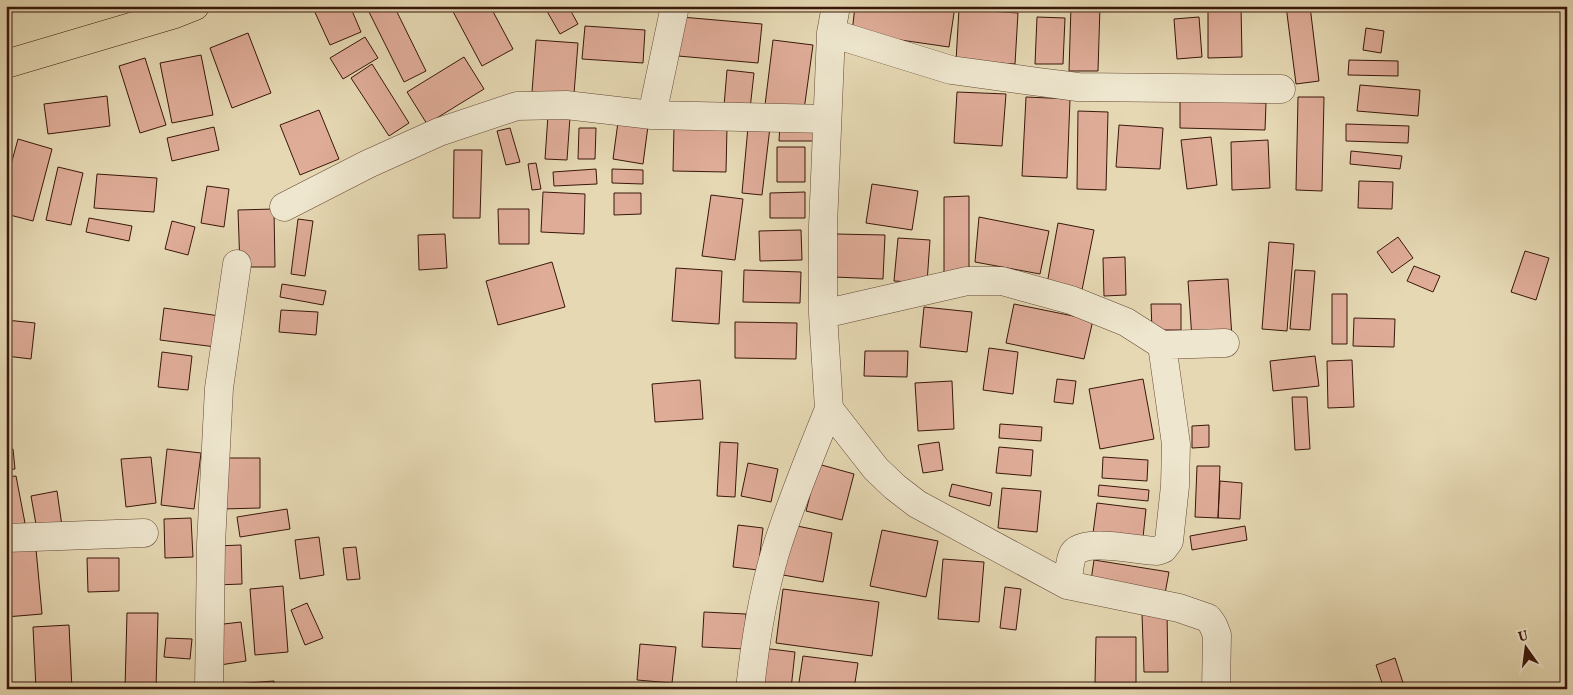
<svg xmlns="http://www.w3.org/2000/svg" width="1573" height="695" viewBox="0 0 1573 695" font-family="Vollkorn,serif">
  <rect width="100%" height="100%" fill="#e5d8b3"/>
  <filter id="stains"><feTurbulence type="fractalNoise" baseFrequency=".004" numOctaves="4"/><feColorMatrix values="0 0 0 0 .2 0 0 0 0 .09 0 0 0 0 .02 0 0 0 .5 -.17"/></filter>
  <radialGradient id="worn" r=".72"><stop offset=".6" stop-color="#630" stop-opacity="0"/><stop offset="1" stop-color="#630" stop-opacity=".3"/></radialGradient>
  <!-- building -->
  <path fill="#dfac98" stroke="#39170a" d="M312,6H350L361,32L330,45Z
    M366,6H394L426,71L404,82Z
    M450,6H490L513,49L482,66Z
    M544,6H568L578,24L560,34Z
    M855,6H955L949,47L852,33Z
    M1071,6H1100L1098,71H1069Z
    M1208,6H1241L1242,57L1208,58Z
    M1286,6H1310L1319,81L1296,84Z
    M959,9L1018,13L1015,64L956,61Z
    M681,17L762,24L758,63L678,56Z
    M1037,17L1065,18L1063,64H1035Z
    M1199,17L1202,57L1177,59L1174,19Z
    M585,26L645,30L643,63L582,59Z
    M1366,28L1384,31L1381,53L1363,50Z
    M248,33L271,93L232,108L210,48Z
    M365,37L378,58L343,79L330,58Z
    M536,40L578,43L574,94L532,92Z
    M773,40L813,45L804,110L765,105Z
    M201,55L213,115L172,123L160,63Z
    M464,57L484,89L427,124L407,92Z
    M145,58L166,125L140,133L119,66Z
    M1349,60L1398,61V76L1348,75Z
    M372,64L409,123L389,136L351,78Z
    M727,70L754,73L750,109L724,106Z
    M1360,85L1420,90L1418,116L1357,111Z
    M957,92L1006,94L1002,146L954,143Z
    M107,96L110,126L48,134L44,104Z
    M1026,97L1070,99L1067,178L1022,176Z
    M1298,97H1324L1322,191L1296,190Z
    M1180,101L1266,103L1265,130L1180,128Z
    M319,110L339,159L300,175L280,125Z
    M1078,111L1108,112L1106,190L1077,189Z
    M548,115L570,117L567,160L545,159Z
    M618,122L648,126L643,164L613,159Z
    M780,124H814V141H779Z
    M1346,124L1409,126L1408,143L1346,141Z
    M1119,125L1163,128L1160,169L1116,167Z
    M674,126L727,127L726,172L673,171Z
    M214,127L219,150L172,161L167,138Z
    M748,127H770L762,195L742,193Z
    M510,128L520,162L506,165L497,131Z
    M579,128H596L595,159H578Z
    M1211,137L1217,185L1187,189L1181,140Z
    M18,139L52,149L33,221L6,214V183Z
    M1268,140L1270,188L1232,190L1231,142Z
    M777,147H805V182H777Z
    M454,150H482L480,218H453Z
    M1351,151L1402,156L1400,169L1350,164Z
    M536,163L541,189L532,190L528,164Z
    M58,167L83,173L71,225L46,220Z
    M596,169L597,184L554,186L553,172Z
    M612,169L643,170V184L612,183Z
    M97,174L157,178L154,212L94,208Z
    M1359,181L1393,182L1392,209L1358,208Z
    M872,184L918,191L912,230L866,223Z
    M207,186L229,189L224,227L201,223Z
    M543,192L585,194L584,234L541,232Z
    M805,192V218H770V193Z
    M614,193H641V214L614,215Z
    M711,195L743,199L735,260L702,256Z
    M969,196V274L944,275V197Z
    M274,209L275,267H240L238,210Z
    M498,209H529V244H499Z
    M979,217L1049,231L1040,274L975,262Z
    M89,218L132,226L129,241L86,232Z
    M298,219L313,221L305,276L291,274Z
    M172,221L195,227L188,255L165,249Z
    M1058,223L1094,230L1082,290L1047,284Z
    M801,230L802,260L760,261L759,231Z
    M445,234L447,268L419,270L418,235Z
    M836,234L885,235L883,279L834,277Z
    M1398,237L1413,258L1392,273L1377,252Z
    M898,238L930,240L927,283L894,281Z
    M1269,242L1294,244L1287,331L1262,329Z
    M1525,251L1549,258L1536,300L1511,292Z
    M1125,257L1126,295L1104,296L1103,258Z
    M552,262L565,307L498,325L486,281Z
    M1414,266L1440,276L1433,292L1407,281Z
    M676,268L722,271L719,324L672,321Z
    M744,270L801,272L800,303L743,302Z
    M1295,270L1315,271L1310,330L1290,329Z
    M1228,279L1232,337L1192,339L1188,281Z
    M282,284L326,291L323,305L280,297Z
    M1332,294H1347V344H1332Z
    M1014,304L1093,320L1084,359L1006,343Z
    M1151,304H1181V330H1152Z
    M924,307L972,312L967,352L920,347Z
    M164,308L220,316L216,347L160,340Z
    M281,310L318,312L316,335L279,332Z
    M1354,318L1395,319L1394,347L1353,346Z
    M6,320L35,323L31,359L6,356Z
    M735,322L797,323L796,359L735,358Z
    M989,348L1018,352L1013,394L983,390Z
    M865,351H908L907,377L864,376Z
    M162,352L192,356L188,390L158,387Z
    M1315,356L1319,386L1273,391L1270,361Z
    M1352,360L1354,407L1328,408L1327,361Z
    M1057,379L1076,381L1073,404L1054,402Z
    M1143,379L1154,439L1100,449L1089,389Z
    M700,380L703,419L655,422L652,384Z
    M952,381L954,429L918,431L915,383Z
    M1292,397H1307L1310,449L1295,450Z
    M1000,424L1042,427L1041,441L999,438Z
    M1209,425V447L1192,448V426Z
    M720,442L738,443L735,497L717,496Z
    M939,442L943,470L923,473L918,445Z
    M999,447L1033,450L1031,476L996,473Z
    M13,449L15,469L6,470V450Z
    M167,449L201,453L194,509L161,505Z
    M151,457L156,503L126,507L121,459Z
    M1103,457L1148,460L1147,481L1102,478Z
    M221,458H260V508L222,509Z
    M748,463L778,469L771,502L741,496Z
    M818,464L854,474L842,520L806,511Z
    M1197,466H1220L1218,518L1195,517Z
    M16,476L25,523L6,527V477Z
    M1220,481L1242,483L1240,519L1218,518Z
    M952,484L992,493L990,506L949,496Z
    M1099,485L1149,490L1148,501L1098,496Z
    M1002,488L1041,491L1037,532L998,528Z
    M57,491L62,526L37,530L31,496Z
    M1097,503L1146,509L1142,547L1092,541Z
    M287,509L290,529L240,537L237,517Z
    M191,518L193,557L165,558L164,519Z
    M738,525L763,528L758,570L733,567Z
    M792,525L832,533L823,582L783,575Z
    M1245,526L1247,540L1192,550L1190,536Z
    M882,530L938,541L926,597L870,586Z
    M319,537L324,575L300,579L295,540Z
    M241,545L242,584L215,585V546Z
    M356,547L360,579L347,580L343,548Z
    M36,549L42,614L6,617V551Z
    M87,558H119V591L88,592Z
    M943,559L984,562L979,622L938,619Z
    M1094,560L1169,572L1164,599L1090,587Z
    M283,586L288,652L255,655L250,589Z
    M1005,587L1021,589L1016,630L1000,628Z
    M783,589L879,602L872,656L776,643Z
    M307,603L323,638L305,645L291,610Z
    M704,612L746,614L745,649L702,647Z
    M127,613H158L156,689H125Z
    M1167,613L1168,672H1144L1142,614Z
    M241,622L246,661L220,665L215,625Z
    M69,625L72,689H36L33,627Z
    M1096,637H1136V683H1095Z
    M166,638L192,639L190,659L164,657Z
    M640,644L676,647L672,683L637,680Z
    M762,648L795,652L791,689H758Z
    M803,656L858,663L854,689H798Z
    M1395,658L1405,689H1384L1376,665Z
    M274,681V689H221L220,685Z"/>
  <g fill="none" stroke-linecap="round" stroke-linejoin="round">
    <!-- street casing -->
    <g stroke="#644734" stroke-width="29">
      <path id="street" d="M836,6L831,33L823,226V314L829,409L876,469L895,487L917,504L1067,585L1179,608L1208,618L1213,625L1217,635L1216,689
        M831,33L951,70L1039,82L1078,87L1281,89
        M652,115L675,6
        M284,207L368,164L439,132L517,106L566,105L652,115L827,119
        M823,314L967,281H1002L1071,300L1126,322L1162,345L1225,343
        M6,538L144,533
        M1067,585C1069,576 1069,562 1073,554C1083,537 1139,551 1157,551L1163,549L1169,541L1175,486L1176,444L1162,345
        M209,689L211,544L219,388L237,264
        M750,689C755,643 762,597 775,553C790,504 810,456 829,409"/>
    </g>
    <!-- primary casing -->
    <g stroke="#39170a" stroke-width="29">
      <path id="primary" d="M6,64L175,14L195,6"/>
    </g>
    <!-- street -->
    <use href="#street" stroke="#eee6ce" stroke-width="28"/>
    <!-- primary -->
    <use href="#primary" stroke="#e5d8b3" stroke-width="28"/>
  </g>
  <!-- margin -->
  <rect width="1573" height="695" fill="none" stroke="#e5d8b3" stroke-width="25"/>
  <rect x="8" y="8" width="1558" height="680" fill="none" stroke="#39170a" stroke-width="2.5"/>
  <rect x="12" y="12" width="1548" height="670" fill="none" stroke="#39170a"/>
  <!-- north arrow -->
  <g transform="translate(1526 648) rotate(346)" stroke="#eee6ce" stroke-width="4" paint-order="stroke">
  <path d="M0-4L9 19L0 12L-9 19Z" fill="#39170a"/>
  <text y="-8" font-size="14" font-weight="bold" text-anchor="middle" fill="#39170a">U</text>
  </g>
  <rect width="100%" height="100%" filter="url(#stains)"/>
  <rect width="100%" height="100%" fill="url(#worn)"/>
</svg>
